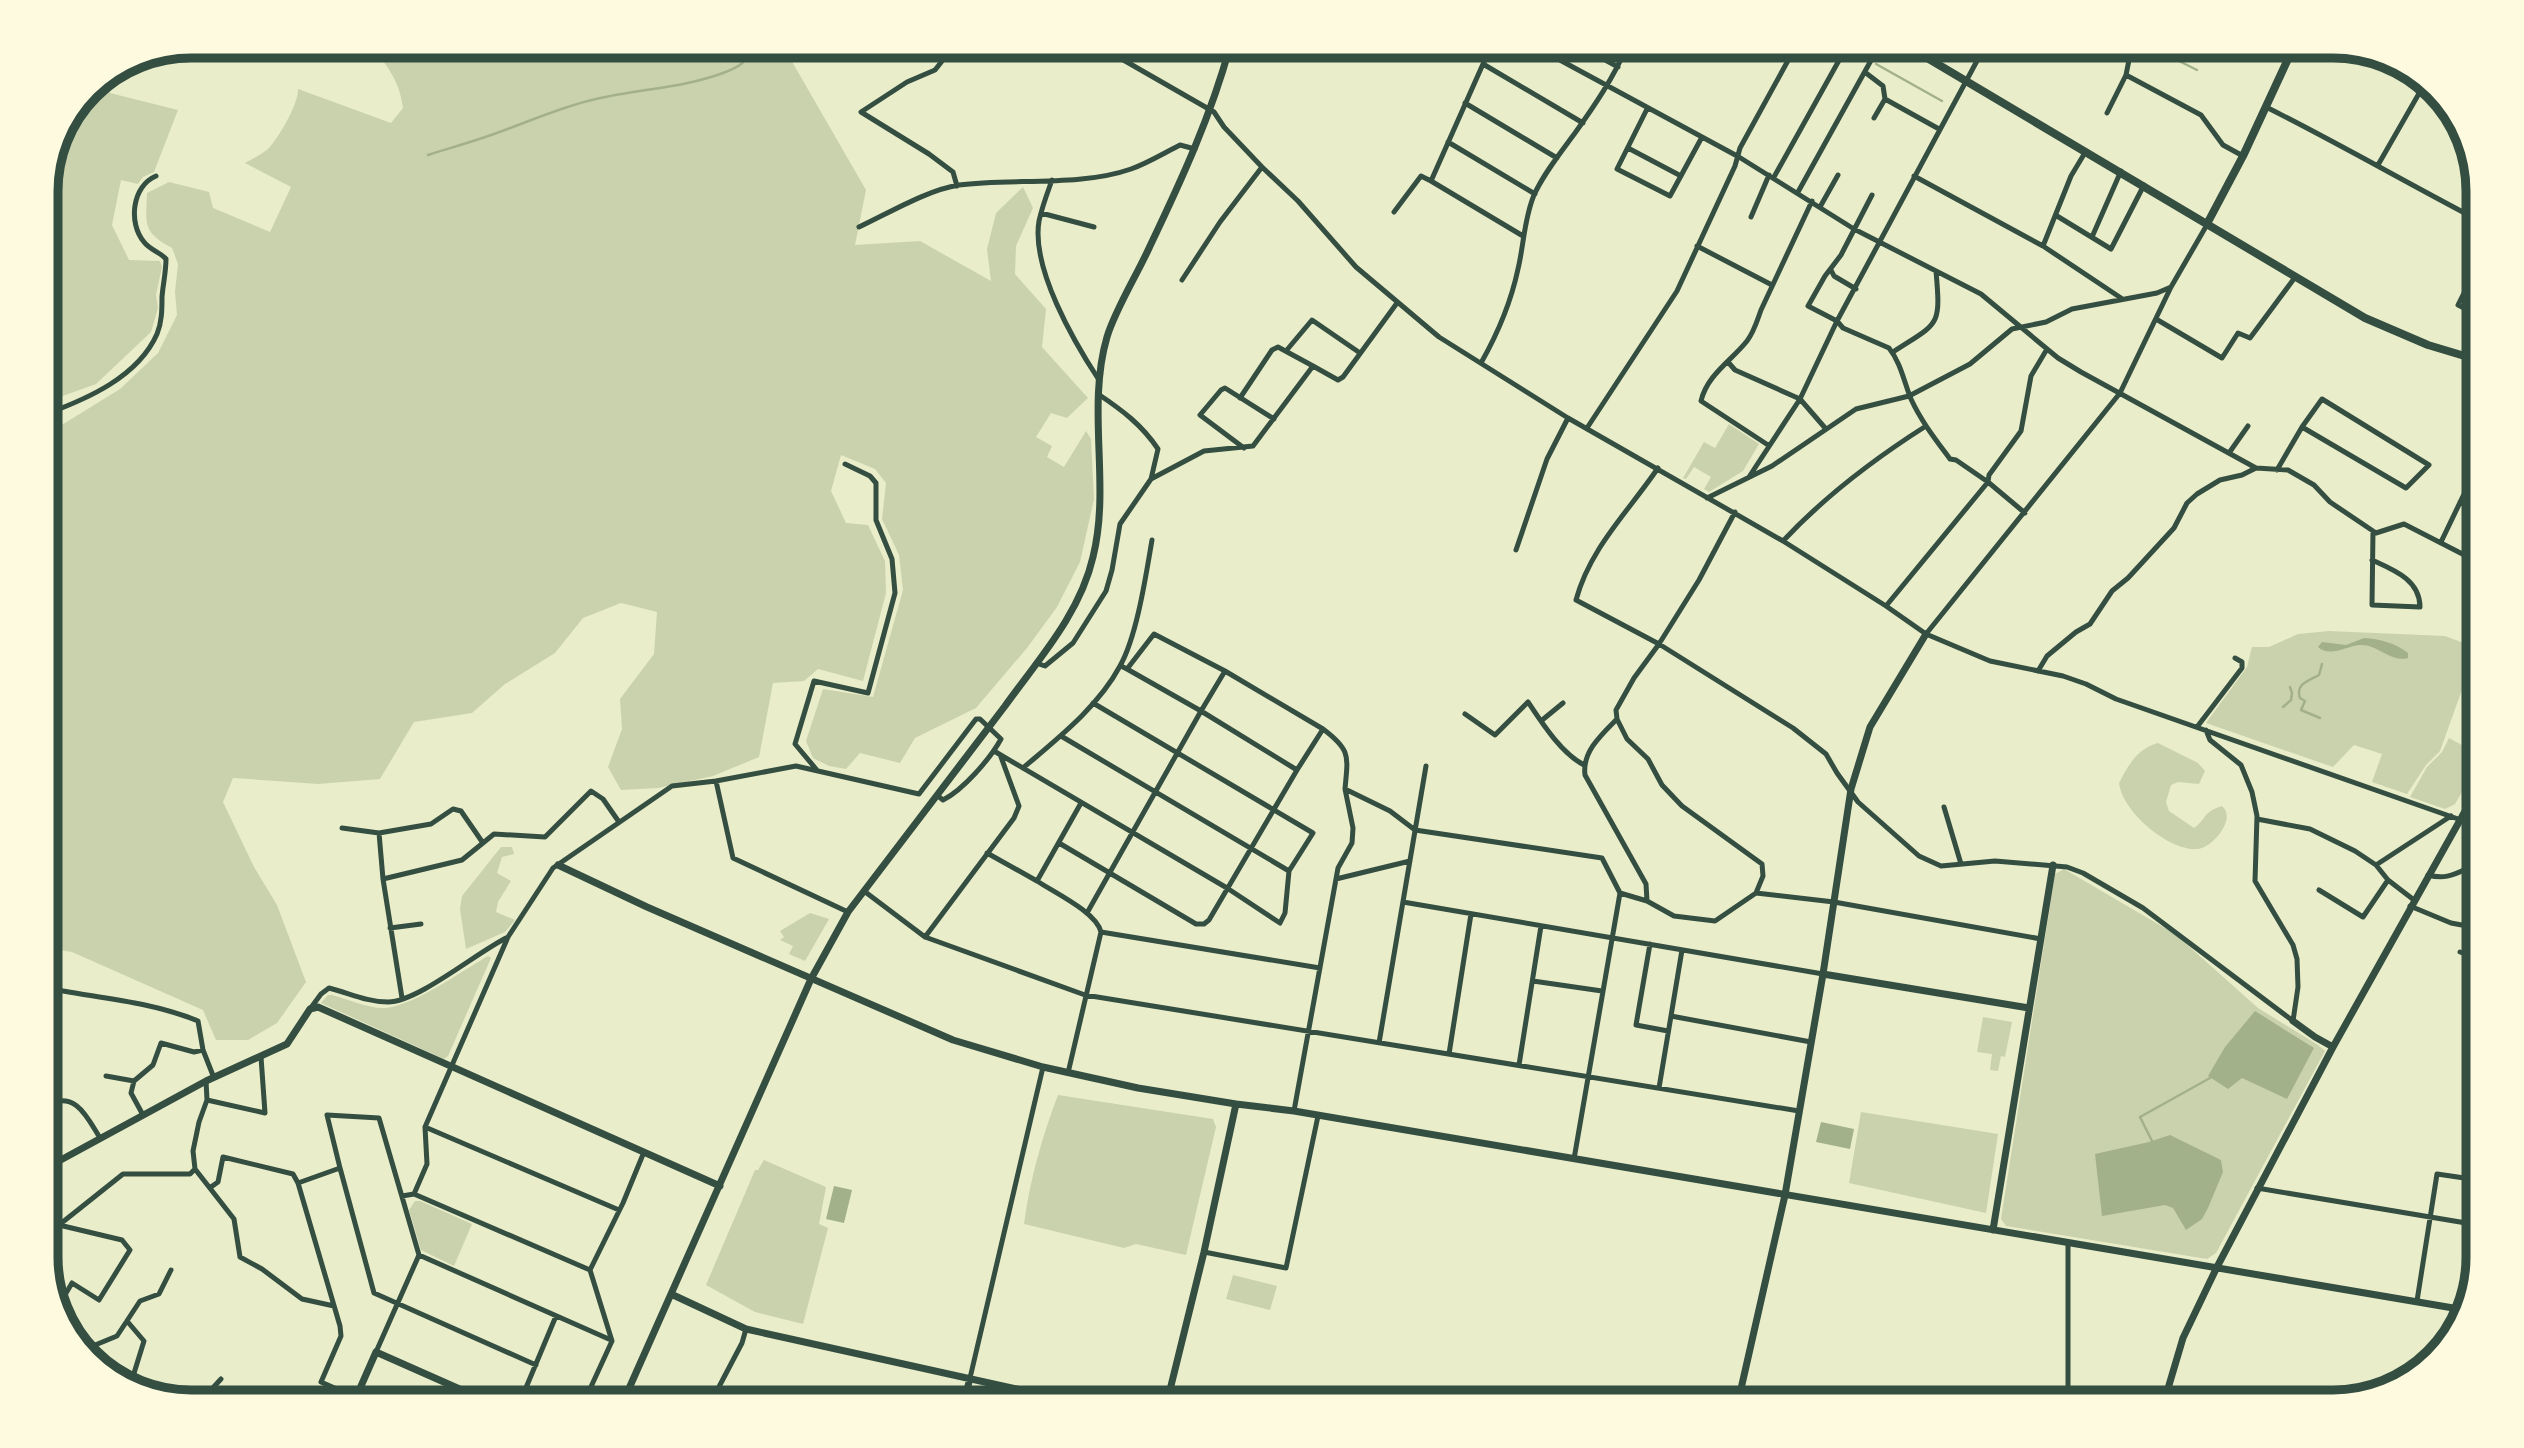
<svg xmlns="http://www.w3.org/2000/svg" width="2524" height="1448" viewBox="0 0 2524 1448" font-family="'IBM Plex Sans',sans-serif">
  <rect width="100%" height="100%" fill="#e9edc9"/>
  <!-- green -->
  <path fill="#cad2ad" d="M373,46H783L866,190L855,245L920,241L991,281L987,249L996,213L1023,187L1033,208L1016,246L1015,274L1046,309L1042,347L1088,398L1067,418L1051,413L1036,437L1052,446L1047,457L1064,467L1086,431L1091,439L1094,499L1080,562L1057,607L1027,648L976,708L915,738L900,763L860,753L846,769L829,766L813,758L806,741L823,689L873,697L903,590L899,555L882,519L886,483L875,469L841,455L831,491L846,523L868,525L885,561L886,593L863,681L818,669L804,681L773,683L759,757L713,776L658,788L621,790L608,767L622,729L620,699L654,654L657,612L621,603L583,618L555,653L505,684L472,713L414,722L380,779L318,784L233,778L223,802L254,867L277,905L306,982L277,1023L248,1040H216L203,1010L72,952L46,948V431L65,423L120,389L158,353L177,315L175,292L178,264L172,248C142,232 146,224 147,193L169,182L209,192L213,208L270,232L291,187L245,163C252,159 263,154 269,148C279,137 299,103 298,89L391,123L403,108C399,79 388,69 373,46Z
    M117,69L110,93L178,110L154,172L143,177L138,184L121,180L112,225L129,260L160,261L162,267L156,295L158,308L151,332L96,384L46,402V182L57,135L88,88Z
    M1729,424L1759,444L1743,471L1709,492L1704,489L1711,477L1694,467L1686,479L1683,478L1704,442L1715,448Z
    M2329,631L2445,636L2477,648L2440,751L2426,765L2407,794L2372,782L2382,754L2354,745L2333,767L2206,723L2247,667L2252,647H2269L2298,634Z
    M2449,738L2478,754L2475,763L2478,764L2455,804L2445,809L2410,797L2427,767L2442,752Z
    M2158,743L2198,763L2205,771L2199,784L2178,782L2171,785L2166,802L2169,811L2194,828C2208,818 2201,813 2222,806C2237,818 2213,848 2197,849C2168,851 2122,811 2119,783C2129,764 2137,749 2158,743Z
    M501,847H512L514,854L502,857L497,873L511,881L498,902L496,912L515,920L505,932L466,949L460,909L462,896Z
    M2064,869L2175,934L2258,1008L2318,1045L2325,1051L2216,1253L2207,1259L2006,1226L2001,1219L2055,874Z
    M810,913L829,919L805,961L789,954L793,946L780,940L784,937L780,931Z
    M488,956L491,958L448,1056L444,1059L321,1003L328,995H332C348,999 369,1009 386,1008C417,1004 460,972 488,956Z
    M1983,1017L2012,1022L2005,1057L2001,1056L1998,1071L1990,1070L1992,1054L1977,1052Z
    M1058,1095L1213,1119L1216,1127L1186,1255L1136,1244L1124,1248L1024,1224C1030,1179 1042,1137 1058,1095Z
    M1861,1112L1998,1134L1986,1213L1849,1183Z
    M764,1160L826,1187L819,1224L828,1228L803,1324L755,1312L706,1285L755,1170H758Z
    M415,1201H420L472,1224L454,1266L421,1250L409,1210Z
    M1233,1275L1277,1286L1270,1310L1226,1299Z"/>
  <!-- water -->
  <path fill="#a3b18a" d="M2364,638C2380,639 2395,643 2408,653V658C2391,663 2378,644 2360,645C2346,646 2330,658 2318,647L2322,642L2346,645Z
    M2255,1011L2314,1048L2287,1099L2242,1078L2228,1089L2208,1076L2225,1047Z
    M1821,1122L1854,1129L1850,1149L1816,1142Z
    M2170,1135L2221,1160L2223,1172L2208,1208L2202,1219L2186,1230L2173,1208L2165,1205L2102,1216L2095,1154L2149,1142Z
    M834,1186L852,1190L844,1223L826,1219Z"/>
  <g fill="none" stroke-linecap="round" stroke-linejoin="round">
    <!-- stream -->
    <path stroke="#a3b18a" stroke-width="2.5" d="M2149,46L2197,70
      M1851,50L1869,60
      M1876,64L1942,101
      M428,155C453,147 479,140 505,130C535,119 564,106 596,99C638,89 683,88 723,73C737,68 750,61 752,46
      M2283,707L2291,700L2292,693L2290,687
      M2320,718L2301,710L2305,701L2300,698C2295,684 2308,681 2319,675L2322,664
      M2152,1141L2140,1117L2210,1078"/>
    <!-- minor -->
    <path stroke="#344e41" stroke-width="5" d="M954,46L935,70L907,82L861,112L929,154L953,172L957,186
      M1099,46L1214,112L1224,127L1262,167L1298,201L1356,267L1439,337L1568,418L1783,541L1886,606L1926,634L1990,661L2063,676L2086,684L2116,699L2478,826
      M1302,46H1307
      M1491,46L1431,181L1523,236
      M1534,46L1739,157L1854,229L1981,294L2058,358L2081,372L2256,468L2288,470L2314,485L2330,502L2376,533L2404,524L2478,562
      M1580,46L1618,67
      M1483,64L1583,123
      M1866,73L1883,86L1885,99L1874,118
      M2126,75L2201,115L2223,145L2243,156
      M1885,99L1939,129
      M1465,103L1557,158
      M2266,107C2338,143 2407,183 2478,220
      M1647,109L1617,169L1670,196L1702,137
      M2107,113L2126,75L2131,50L2129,46
      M1448,142L1535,194
      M1628,148L1681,176
      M2378,165L2425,83
      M1914,176L2043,246L2071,176L2086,151
      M1774,177L1847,46
      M1052,180C1047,194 1042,207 1039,221C1031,268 1074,342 1099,380
      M1798,192L1879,46
      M1872,195L1841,255L1825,276L1808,306L1837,321L1843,328L1889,348C1901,363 1904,382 1911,399C1921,421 1936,440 1950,459L1956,460L1988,482L2025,513
      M1820,207L1838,175
      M1394,212L1421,176L1431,181
      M1041,213L1094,227
      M2057,216L2111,249L2144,185
      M1751,217L1769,175
      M859,227C889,213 927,190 959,185C1012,178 1080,187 1131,169C1148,163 1164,153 1180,145L1195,149
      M2092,237L2121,171
      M1697,246L1772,285
      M2043,246L2121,298
      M2478,265L2458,305L2478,315
      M1831,270L1834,276L1856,289
      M1182,280L1220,222L1262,167
      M2156,319L2222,358L2238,333L2250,338L2296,276
      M1286,351L1312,320L1360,353
      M1893,352C1939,322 1941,328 1936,271
      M1728,362L1735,370L1800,399L1826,429
      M1481,363C1498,333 1511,302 1518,269C1524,244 1524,219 1534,195C1544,173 1561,152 1575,133C1595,105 1614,77 1627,46
      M1098,394C1122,410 1142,425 1158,449L1151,479
      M1240,398L1272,350L1278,347L1313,366
      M46,414C87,399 138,377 157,334C162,322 162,309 162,297C163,284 166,272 166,259C160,252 150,250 144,242C128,223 132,186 156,176
      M1587,428L1677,291L1735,166L1740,148L1796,46
      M1768,445L1701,401C1707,375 1731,361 1747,341C1754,332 1757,321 1761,310L1812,201
      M1244,448L1200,415L1221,390L1225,388L1274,419
      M2467,451L2478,459
      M2229,453L2248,426
      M1658,468C1628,512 1590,548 1576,600L1659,644L1793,728L1826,754L1837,773L1858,802L1919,856L1941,866L1995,861L2067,867L2083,873L2143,908L2293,1021L2298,987L2297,959L2293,945L2255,881L2257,816L2252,792L2241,765L2210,740L2206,730
      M2277,470L2302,427L2322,399L2429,465L2406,488L2302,427
      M1749,477L1800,399L1837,321L1985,46
      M1707,498L1772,466L1856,409L1909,396L1970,364L2012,329L2046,322L2072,309L2157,293L2171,287
      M2460,502L2478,510
      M1783,541C1825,496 1874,459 1926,426
      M2441,542L2478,465
      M1516,550L1547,459L1568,418
      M2372,560C2394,570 2420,580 2420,607L2372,605L2373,531
      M1886,606L1988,482L1989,475L2021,431L2031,376L2047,349
      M1926,634L2120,393L2171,287L2208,223
      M1036,663L1045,666L1073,643L1106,591L1112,570L1120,524L1151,479L1204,451L1253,446L1313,366L1338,380L1343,377L1397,303
      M1225,671L1323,729L1297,770
      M2038,671L2047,656L2076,632L2090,624L2112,591L2128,578L2174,528L2187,503L2197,494L2220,480L2242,475L2256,468
      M1465,714L1495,735L1528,702C1542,723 1561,753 1584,765
      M1617,719L1627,739L1648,759L1662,785L1682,806L1762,864L1763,876L1756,893
      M1541,721L1563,703
      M2197,727L2242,668V662L2235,658
      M1323,729C1351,750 1348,756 1345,789
      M1061,736L1289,871
      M994,751L1227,888L1280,923L1285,913L1289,871L1313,833L1093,703
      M1023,768C1058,738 1098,707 1120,666C1137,636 1146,575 1152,540
      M816,769L795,744L814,681L868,693L895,593L892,559L876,520V483L870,476L845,464
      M716,781L733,858L848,912
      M1944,807L1961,864
      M2257,819L2310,829L2355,851L2376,865L2388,880L2414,900
      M342,828L379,833L431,824L453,809L461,811L483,843
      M379,833L383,879L402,998
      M1059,843L1196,924H1204L1209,920L1297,770L1201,711L1225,671L1154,634L1127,669L1121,666
      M987,853L1037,881
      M2376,865L2451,816
      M2428,875C2443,879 2452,876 2466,869
      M383,879L462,860L494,834L545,837L591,791L603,799L619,822
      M1336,879L1410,861
      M2319,890L2363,917L2388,880
      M864,891L925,937L1085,995L1799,1111
      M1620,893L1647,901L1674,916L1715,921L1756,893L1834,902L2041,939
      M1647,901L1646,884L1585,775C1582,752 1601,735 1617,719L1616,710L1634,678L1659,644L1699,580L1735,512
      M1403,902L1823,974
      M2410,906L2451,923L2478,928
      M1087,913L1201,711L1127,669
      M390,928L421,924
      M1101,932L1320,968
      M925,937L1014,818L1019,806L1001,757
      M1650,944L1636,1025L1668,1031
      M2460,952L2478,958
      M1533,981L1602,991
      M46,988C97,998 149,1001 198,1021L203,1050L214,1078
      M310,1009L321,994L329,988C349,993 367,1002 388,1002C418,1002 477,952 508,937
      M1671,1016L1811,1042
      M1379,1043L1426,766
      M1449,1054L1471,914
      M1519,1065L1541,926
      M1068,1073L1101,932C1096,912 1055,893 1037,881L1081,803
      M106,1076L134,1081
      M206,1081L207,1100L199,1122L193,1151L195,1169L234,1219L240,1257L262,1269L302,1299L334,1306
      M1659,1088L1682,950
      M207,1100L265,1113L261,1057
      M46,1105C76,1090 87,1117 100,1138
      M1294,1111L1338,868L1352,843L1353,828L1345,789L1390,811L1415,830L1602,858L1620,893L1574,1159
      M143,1115L131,1093L134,1081L153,1065L161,1043L194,1052L203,1050
      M425,1127L619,1210
      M340,1168L374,1293L536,1365
      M211,1187L218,1182L223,1157L293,1174L298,1183
      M2257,1188L2478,1225
      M414,1194L427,1164L425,1127L508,937L553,868L672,786L716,781L796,766L919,794L976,719H980L1001,739C990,759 963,790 943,800L938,796
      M402,1196L414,1194L590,1270
      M59,1225L122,1240L130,1250L99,1300L72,1283L59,1305
      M46,1232L59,1225L123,1174H190L195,1169
      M2068,1243V1402
      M1204,1252L1286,1268L1318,1116
      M419,1255L611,1340
      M2417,1301L2437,1174L2478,1180
      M127,1321L144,1341L130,1386
      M87,1348L126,1385
      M83,1350L117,1336L140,1301L159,1294L171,1270
      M970,1378L1043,1067
      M266,1390L298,1396L302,1402
      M716,1394L753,1402
      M200,1402L221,1379
      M366,1402L321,1382L341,1336L340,1326L298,1183L340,1168L327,1115L379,1118L419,1255L376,1352
      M520,1402L556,1316
      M584,1402L612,1341L590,1270L623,1203L644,1152
      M711,1402L742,1343L746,1329"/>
    <!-- tertiary -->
    <path stroke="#344e41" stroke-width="7" d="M558,865L647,907L953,1040L1043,1067L1138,1088L1236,1104L1294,1111L2465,1310
      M1823,974L2029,1008
      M2293,1021L2315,1037L2333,1047
      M46,1168L206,1081L287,1044L310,1009L318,1007L720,1186
      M1993,1230L2053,865
      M671,1294L746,1329L1075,1402
      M354,1402L376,1352L489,1402
      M623,1402L811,979L848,912C900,843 953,775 1005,706C1038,660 1080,614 1093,557C1111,485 1086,409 1107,337C1115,310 1138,273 1150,246C1181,181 1211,116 1230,46
      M964,1402L970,1378
      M1167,1402L1204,1252L1236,1104
      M1738,1402L1785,1195L1823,974L1851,789L1870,727L1926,634
      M2164,1402L2183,1338L2217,1267L2333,1047L2478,788"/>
    <!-- secondary -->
    <path stroke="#344e41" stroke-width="8" d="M1907,46L2365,318L2428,345L2478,360
      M2208,222L2243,156L2294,46"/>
  </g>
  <!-- crop -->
  <path d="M0 0H2524V1448H0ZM191 58H2333A133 133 0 0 1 2466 191V1257A133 133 0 0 1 2333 1390H191A133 133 0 0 1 58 1257V191A133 133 0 0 1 191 58Z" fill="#fefae0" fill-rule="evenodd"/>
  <path fill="none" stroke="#344e41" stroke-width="9" d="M191 58H2333A133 133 0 0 1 2466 191V1257A133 133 0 0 1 2333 1390H191A133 133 0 0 1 58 1257V191A133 133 0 0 1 191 58Z"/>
</svg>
